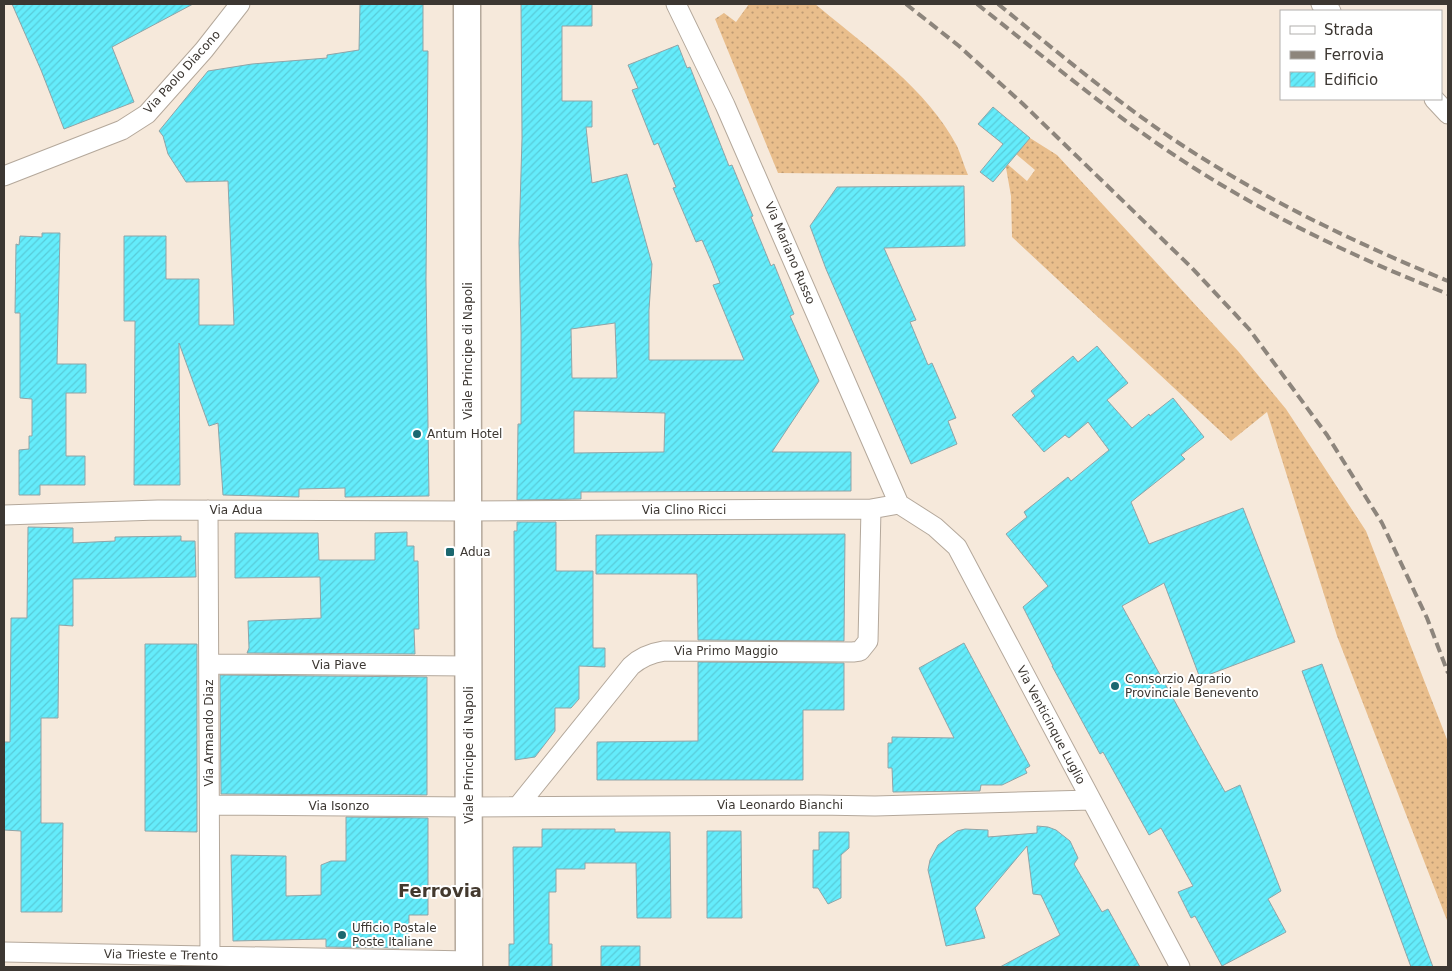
<svg xmlns="http://www.w3.org/2000/svg" width="1452" height="971" viewBox="0 0 1452 971" font-family="'DejaVu Sans',sans-serif">
  <defs>
    <pattern id="grass-dots" width="8" height="8" patternUnits="userSpaceOnUse" patternTransform="scale(1.25)"><rect width="8" height="8" fill="#e9be8c"/><path d="M2 2h.1M6 6h.1" fill="none" stroke="#be9b73" stroke-width="1.8" stroke-linecap="round"/></pattern>
    <pattern id="building-hatch" width="6" height="6" patternUnits="userSpaceOnUse" patternTransform="scale(1.25)"><rect width="6" height="6" fill="#64ecfb"/><path d="M-1 1l2-2M0 6l6-6M5 7l2-2" fill="none" stroke="#58cbd8"/></pattern>
  </defs>
  <rect width="100%" height="100%" fill="#f6e9db"/>
  <!-- grass -->
  <path fill="url(#grass-dots)" d="M749,4H815L820,8C869,49 926,88 957,146C961,155 964,166 968,175L778,173L715,19L724,13L736,22Z
    M1030,138L1057,155L1238,351L1286,409L1366,531L1448,742V923L1337,636L1267,412L1231,441L1012,237L1011,196L1005,162L1027,181L1035,170L1016,154Z"/>
  <!-- building -->
  <path fill="url(#building-hatch)" stroke="#90a4a7" fill-rule="evenodd" d="M12,4H193L112,47L134,102L64,129L41,70Z
    M360,4H423V51H428L426,280L429,496L345,497V488L299,489V497L223,495L218,423L209,426L179,343L180,485H134L135,321H124V236H166V279H199V325H234L228,181L186,182L168,154L163,136L159,131L208,71L252,64L327,58V55L359,50Z
    M521,4H592V26H562V101H592V127H586L592,183L627,174L652,264L649,310V360H744L713,285L720,283L712,263L702,240L696,242L673,188L676,187L658,143L654,145L632,90L638,88L628,65L678,45L687,68L690,67L729,166L732,165L753,216L751,217L771,266L774,264L794,314L790,316L819,381L772,452H851V491L581,492V499L517,500L518,424H521V332L519,243L522,138ZM615,323L617,378H572L571,329ZM574,411L665,413L664,452L574,453Z
    M993,107L1030,138L993,182L980,172L1003,144L978,124Z
    M964,186L965,246L884,248L916,320L910,322L928,365L932,363L956,418L948,421L957,444L911,464L826,269L810,226L837,187Z
    M42,233H60L57,364H86V393H66V456H85V485H40V495H19V450L29,449V436H32V399L20,398V313H15L16,244L19,245L20,236L42,237Z
    M1097,346L1128,383L1107,400L1132,428L1149,414L1150,416L1173,398L1204,437L1181,455L1185,459L1131,502L1149,544L1243,508L1295,642L1200,678L1164,583L1122,606L1225,792L1240,785L1281,891L1268,899L1286,932L1222,966L1195,916L1191,918L1178,892L1193,886L1172,848L1161,828L1149,835L1103,752L1100,754L1052,666H1053L1023,607L1048,586L1006,534L1027,517L1024,512L1068,477L1071,481L1109,450L1088,422L1069,438L1065,435L1044,452L1012,415L1035,396L1031,391L1073,356L1078,362Z
    M517,522H556V571H593V648H605V667L579,666V699L571,708H555V731L535,757L515,760L514,531H517Z
    M28,527L73,528V543L115,541V537L181,536V541H195L196,577L73,579V626L59,625L58,718H41V823H63L62,912H21V831L4,830V742H10L11,618H27Z
    M407,532V546H414V561H418L419,629H414L415,654L247,653L249,648L248,621L321,618L320,577L235,578V533H318L319,560H375V533Z
    M845,534L844,641L698,640L697,574H596V535Z
    M964,643L1030,766L1025,769L1027,773L1002,785H981L980,791L893,792L892,768H888V743H892V737L954,738L919,668Z
    M145,644H197V832L145,831Z
    M698,662L844,663V710H803V780H597V742L698,741Z
    M1322,664L1433,967H1411L1302,671Z
    M220,675L427,677V795L221,794Z
    M346,817L428,818V915H409V939L399,948L326,947V939L233,941L231,855L286,856V896L321,895V865L331,861H346Z
    M1037,826L1048,827L1056,830L1070,841L1078,858L1074,864L1102,912L1108,909L1140,967H1000L1060,935L1041,895L1033,894L1027,846L975,908L985,938L946,946L928,870L930,860L938,845L957,831L965,829L988,830V837L1037,833Z
    M542,829H615V832H670L671,918H637L636,863H585V869H556V892H549V944H552V967H509V944H514L513,847H542Z
    M707,831H741L742,918H707Z
    M819,832H849V848L841,855V898L828,904L818,888H813V850H819Z
    M601,946H640V967H601Z"/>
  <g fill="none" stroke-linecap="round" stroke-linejoin="round">
    <!-- street casing -->
    <g stroke="#b4a89b" stroke-width="21">
      <path id="street" d="M676,4L725,105L899,504
        M1321,4L1331,11
        M1434,99L1448,114
        M4,176L122,130L147,114L204,50L240,4
        M899,504L935,527L957,547L1180,967
        M208,510L210,956
        M4,515L158,510L468,511L871,509L899,504
        M209,664L469,666
        M210,805L469,807L818,805L875,806L1091,800
        M518,806L631,666C641,657 651,653 664,651L853,652L860,651L868,641L871,509
        M4,952L469,961"/>
    </g>
    <!-- secondary casing -->
    <g stroke="#b4a89b" stroke-width="29">
      <path id="secondary" d="M467,4L469,967"/>
    </g>
    <!-- street -->
    <use href="#street" stroke="#fff" stroke-width="19"/>
    <!-- secondary -->
    <use href="#secondary" stroke="#fff" stroke-width="26"/>
    <!-- rail -->
    <path stroke="#8d857c" stroke-width="4" stroke-dasharray="10 5" stroke-linecap="butt" d="M906,4L959,46L1023,104L1191,267L1249,329L1327,435L1382,523L1427,618L1448,673
      M977,4C1048,60 1117,119 1194,168C1276,220 1359,259 1448,294
      M998,4C1060,54 1121,106 1188,149C1270,202 1358,244 1448,281"/>
  </g>
  <!-- markers -->
  <g fill="#1b676f" stroke="#fff" stroke-width="2">
    <circle cx="417" cy="434" r="5"/>
    <rect x="445" y="547" width="10" height="10" rx="2.5"/>
    <circle cx="1115" cy="686" r="5"/>
    <circle cx="342" cy="935" r="5"/>
  </g>
  <g text-anchor="middle" dominant-baseline="central" stroke-width="4" stroke-linejoin="round" paint-order="stroke">
    <!-- street labels -->
    <g font-size="12" fill="#3c3732" stroke="#fff">
      <text transform="translate(182 72) rotate(-48)">Via Paolo Diacono</text>
      <text transform="translate(790 253) rotate(67)">Via Mariano Russo</text>
      <text transform="translate(468 351) rotate(-90)">Viale Principe di Napoli</text>
      <text x="236" y="510">Via Adua</text>
      <text x="684" y="510">Via Clino Ricci</text>
      <text x="726" y="651">Via Primo Maggio</text>
      <text x="339" y="665">Via Piave</text>
      <text transform="translate(1051 725) rotate(62)">Via Venticinque Luglio</text>
      <text transform="translate(209 733) rotate(-90)">Via Armando Diaz</text>
      <text transform="translate(469 755) rotate(-90)">Viale Principe di Napoli</text>
      <text x="780" y="805">Via Leonardo Bianchi</text>
      <text x="339" y="806">Via Isonzo</text>
      <text transform="translate(161 955) rotate(1)">Via Trieste e Trento</text>
    </g>
    <!-- poi labels -->
    <g font-size="12" fill="#3c3732" stroke="#fff" text-anchor="start">
      <text x="427" y="434">Antum Hotel</text>
      <text x="460" y="552">Adua</text>
      <text x="1125" y="679">Consorzio Agrario<tspan x="1125" dy="14">Provinciale Benevento</tspan></text>
      <text x="352" y="928">Ufficio Postale<tspan x="352" dy="14">Poste Italiane</tspan></text>
    </g>
    <!-- district labels -->
    <g font-size="18" font-weight="bold" fill="#43392e" stroke="#fff">
      <text x="440" y="890">Ferrovia</text>
    </g>
  </g>
  <!-- border -->
  <rect width="1452" height="971" fill="none" stroke="#3c3732" stroke-width="10"/>
  <!-- legend -->
  <rect x="1280" y="10" width="162" height="90" fill="#ffffff" stroke="#b1afad"/>
  <rect x="1290" y="26" width="25" height="8" fill="#ffffff" stroke="#b1afad"/>
  <text x="1324" y="35" font-size="15" fill="#3c3732">Strada</text>
  <rect x="1290" y="51" width="25" height="8" fill="#8d857c" stroke="#b1afad"/>
  <text x="1324" y="60" font-size="15" fill="#3c3732">Ferrovia</text>
  <rect x="1290" y="72" width="25" height="15" fill="url(#building-hatch)" stroke="#b1afad"/>
  <text x="1324" y="85" font-size="15" fill="#3c3732">Edificio</text>
</svg>
